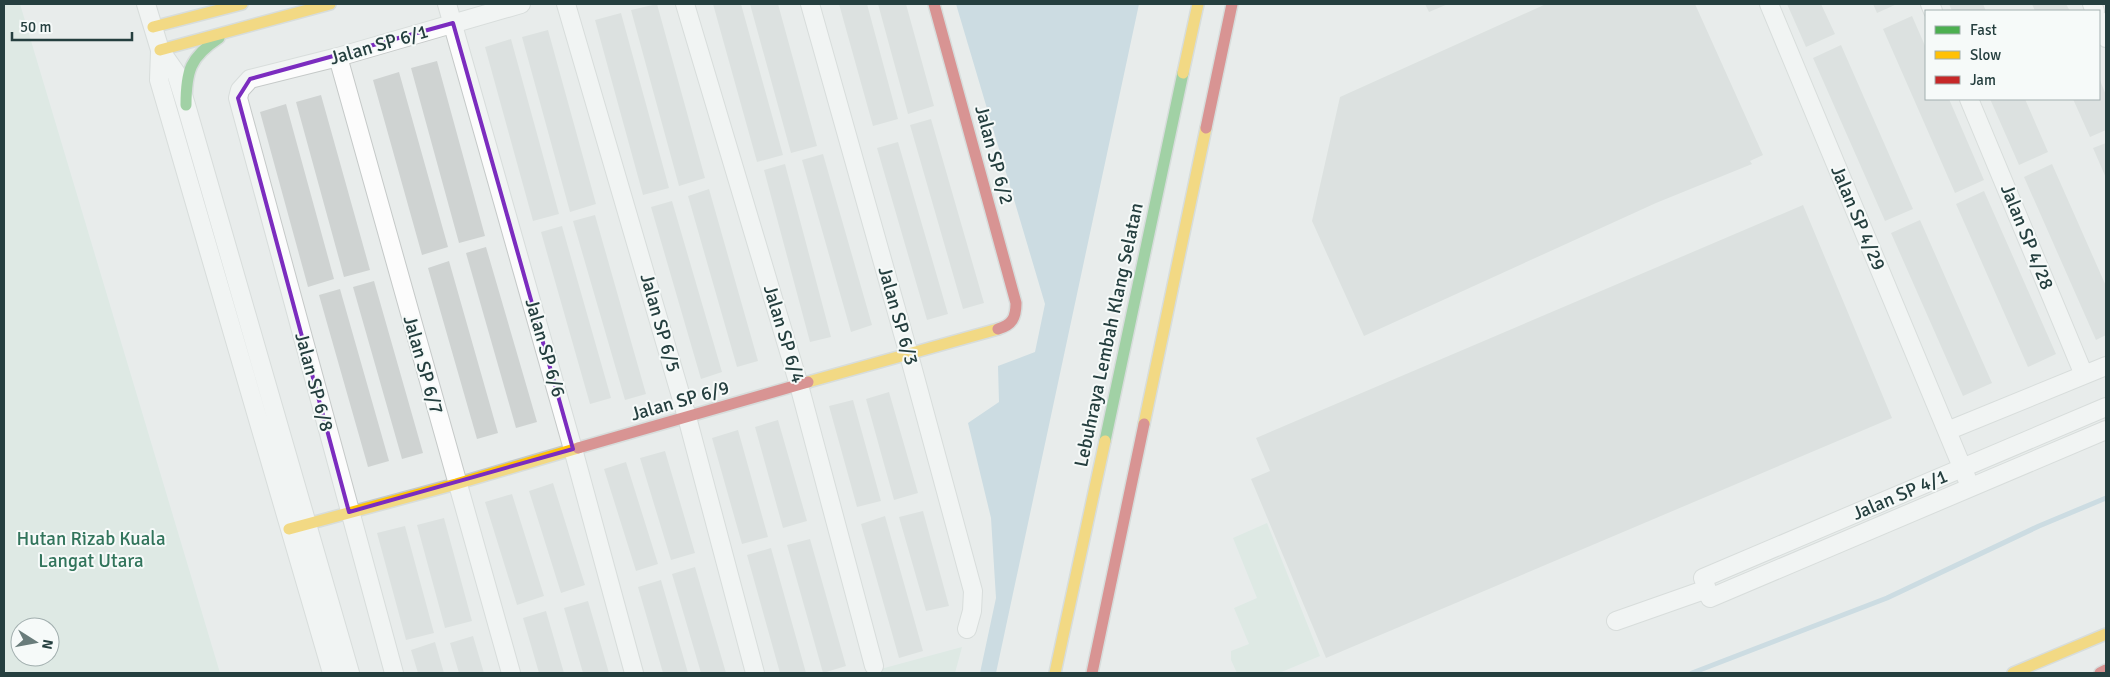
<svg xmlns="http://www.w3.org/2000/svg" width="2110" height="677" viewBox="0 0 2110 677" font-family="Signika,sans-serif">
  <rect width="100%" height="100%" fill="#e8eceb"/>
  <!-- green -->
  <path fill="#d2e4dc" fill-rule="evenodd" d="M4,4H20L220,673H4ZM20,627H50V657H20Z
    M1267,523L1320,656L1279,673H1237L1231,660V651L1249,644L1234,608L1257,598L1233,538Z
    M962,647L955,673H866Z"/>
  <!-- water -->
  <path fill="#abc7d7" d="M956,4H1139L996,673H980L996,598L991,518L968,423L999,402L998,366L1035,352L1045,304Z"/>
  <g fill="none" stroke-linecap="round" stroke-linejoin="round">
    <!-- stream -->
    <path stroke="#abc7d7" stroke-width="5" d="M1692,673L1887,598L2039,526L2106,498"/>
  </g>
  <!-- building -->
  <path fill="#cfd3d2" d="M657,4L705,178L679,186L631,10Z
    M713,4H741L783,155L757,162Z
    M750,4H778L817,146L791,153Z
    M839,4H867L898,119L873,126Z
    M878,4H906L934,106L908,114Z
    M1425,4H1448L1429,12Z
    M1546,4H1695L1763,155L1750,161L1752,164L1656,203L1364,336L1312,221L1340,97Z
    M1787,4H1821L1835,34L1806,47Z
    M1873,4H1897L1877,13Z
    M1949,4H1983L1986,11H1952Z
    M2032,4H2066L2070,11H2035Z
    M621,13L669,188L643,195L595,20Z
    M1912,16L1926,48V99H1949L1984,180L1955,193L1883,29Z
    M548,30L596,204L570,212L522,37Z
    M511,39L559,214L533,221L485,47Z
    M1841,45L1913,209L1885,221L1813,58Z
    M437,61L485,236L459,243L411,68Z
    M399,72L448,247L422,255L373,80Z
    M2099,78L2106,95V130L2090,137L2073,99H2099Z
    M321,95L370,270L344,277L296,102Z
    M1990,99H2025L2048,152L2019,165Z
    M286,104L334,279L308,287L260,112Z
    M931,119L984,303L963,309L910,125Z
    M898,142L948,314L927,320L877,148Z
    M2106,143V178L2093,148Z
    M823,154L872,325L851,332L802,160Z
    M785,164L831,337L810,342L764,170Z
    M2052,164L2106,286V335L2096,340L2024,177Z
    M709,189L758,361L737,367L688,196Z
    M1984,191L2056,354L2028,367L1956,204Z
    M672,201L722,372L701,379L651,207Z
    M1803,205L1892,418L1326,658L1251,479L1270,471L1256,438Z
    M595,215L646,394L625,400L573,221Z
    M1920,220L1992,383L1963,396L1891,233Z
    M562,226L611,398L590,404L541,232Z
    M486,247L537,422L516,428L466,253Z
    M449,261L498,433L477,439L428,268Z
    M374,281L423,453L402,459L353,287Z
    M340,289L389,461L368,467L319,295Z
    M889,392L918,493L894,500L866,399Z
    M853,400L881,501L857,507L829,406Z
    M778,420L807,521L783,528L755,427Z
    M738,430L768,537L742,544L712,438Z
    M665,451L695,553L671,560L640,458Z
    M626,462L658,564L636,571L604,469Z
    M553,483L585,585L561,593L529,491Z
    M512,494L544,596L517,605L485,502Z
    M923,511L949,606L926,611L899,517Z
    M885,516L923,651L899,658L861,524Z
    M444,518L472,621L445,628L417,525Z
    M405,526L434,633L406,640L377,533Z
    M810,539L846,666L823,673L787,545Z
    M771,548L806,673H780L747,555Z
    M695,567L726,673H701L672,574Z
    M661,580L688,673H663L638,587Z
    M588,601L609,673H583L564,608Z
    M546,611L564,673H539L523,618Z
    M473,636L484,673H459L450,643Z
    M435,642L444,673H418L411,650Z"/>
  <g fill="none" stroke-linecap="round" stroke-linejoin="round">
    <!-- street casing -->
    <g stroke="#c5c9c8" stroke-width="20">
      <path id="street" d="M146,4L160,50L176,73L186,105L350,673
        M447,4L573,449L634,673
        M566,4L687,417L755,673
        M685,4L799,385L874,666
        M810,4L909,355L973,591L972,611L967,629
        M1769,4L1967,479
        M1930,4L1933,11
        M2092,4L2095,11
        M2099,20L2106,38
        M160,50L159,80L332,673
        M338,57L511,673
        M1969,99L2084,375
        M2106,407L1703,578L1710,598L2106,430
        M1947,431L2106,366
        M1616,621L1707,589
        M394,673L238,98L240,90L250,79L338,57L521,4"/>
    </g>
    <!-- fast casing -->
    <g stroke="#c4c9c9" stroke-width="14">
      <path id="fast" d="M186,105C186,71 190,57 219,38
        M1105,441L1183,73"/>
    </g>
    <!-- slow casing -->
    <g stroke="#c4c9c9" stroke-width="14">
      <path id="slow" d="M153,27L242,4
        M160,50L330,4
        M1183,73L1198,4
        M808,382L998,329
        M1144,424L1206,128
        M289,529L456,484L578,448
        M1055,673L1105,441
        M2013,673L2106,634"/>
    </g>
    <!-- jam casing -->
    <g stroke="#c4c9c9" stroke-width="14">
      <path id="jam" d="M934,4L1016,303C1016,318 1012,325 998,329
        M1206,128L1232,4
        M578,448L808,382
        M1092,673L1144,424
        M2100,673L2106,670"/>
    </g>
    <!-- street -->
    <use href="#street" stroke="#fcfcfc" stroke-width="18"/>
    <!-- fast -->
    <use href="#fast" stroke="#4caf50" stroke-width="11"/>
    <!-- slow -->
    <use href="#slow" stroke="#ffc107" stroke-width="11"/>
    <!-- jam -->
    <use href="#jam" stroke="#c62828" stroke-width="11"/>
  </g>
  <!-- marked area -->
  <path d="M0 0H2110V677H0ZM453,23L573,449L349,512L238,98L250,79Z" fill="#e8eceb" fill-opacity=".55" fill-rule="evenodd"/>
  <path fill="none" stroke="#7b2cbf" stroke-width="4" stroke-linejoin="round" d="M453,23L573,449L349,512L238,98L250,79Z"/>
  <g text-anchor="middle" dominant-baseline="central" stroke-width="4" stroke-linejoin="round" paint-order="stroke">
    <!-- street labels -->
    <g font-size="19" fill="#253f3f" stroke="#f6faf9">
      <text transform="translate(379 45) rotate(-16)">Jalan SP 6/1</text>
      <text transform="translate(994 155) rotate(75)">Jalan SP 6/2</text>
      <text transform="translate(1858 218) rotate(67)">Jalan SP 4/29</text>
      <text transform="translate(2027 237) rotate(68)">Jalan SP 4/28</text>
      <text transform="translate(898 316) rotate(74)">Jalan SP 6/3</text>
      <text transform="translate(660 323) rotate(74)">Jalan SP 6/5</text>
      <text transform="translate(784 334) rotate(73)">Jalan SP 6/4</text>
      <text transform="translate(1109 335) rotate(-78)">Lebuhraya Lembah Klang Selatan</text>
      <text transform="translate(545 348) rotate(74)">Jalan SP 6/6</text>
      <text transform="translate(423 365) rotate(74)">Jalan SP 6/7</text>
      <text transform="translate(314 382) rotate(75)">Jalan SP 6/8</text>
      <text transform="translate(680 401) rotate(-16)">Jalan SP 6/9</text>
      <text transform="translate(1900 495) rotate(-23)">Jalan SP 4/1</text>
    </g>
    <!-- park labels -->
    <g font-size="19" fill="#31745b" stroke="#f6faf9">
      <text x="91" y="539">Hutan Rizab Kuala<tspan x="91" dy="22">Langat Utara</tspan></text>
    </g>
  </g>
  <!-- border -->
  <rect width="2110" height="677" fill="none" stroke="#253f3f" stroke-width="10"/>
  <!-- legend -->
  <rect x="1925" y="10" width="175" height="90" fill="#f6faf9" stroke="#a2afaf"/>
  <rect x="1935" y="26" width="25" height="8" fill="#4caf50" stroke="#a2afaf"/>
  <text x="1970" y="35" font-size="15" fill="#253f3f">Fast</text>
  <rect x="1935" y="51" width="25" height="8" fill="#ffc107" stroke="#a2afaf"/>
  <text x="1970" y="60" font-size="15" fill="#253f3f">Slow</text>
  <rect x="1935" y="76" width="25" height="8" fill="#c62828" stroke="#a2afaf"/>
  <text x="1970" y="85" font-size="15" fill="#253f3f">Jam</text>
  <!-- north arrow -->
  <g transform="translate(35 642) rotate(101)"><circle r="24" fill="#f6faf9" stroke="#a2afaf"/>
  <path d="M0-4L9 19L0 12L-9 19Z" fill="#697c7b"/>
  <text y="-8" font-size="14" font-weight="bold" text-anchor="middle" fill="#253f3f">N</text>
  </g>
  <!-- scale -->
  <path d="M12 32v8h120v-8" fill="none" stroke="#253f3f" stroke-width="2.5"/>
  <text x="20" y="32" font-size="15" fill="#253f3f" stroke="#f6faf9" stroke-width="4" paint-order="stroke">50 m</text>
</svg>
